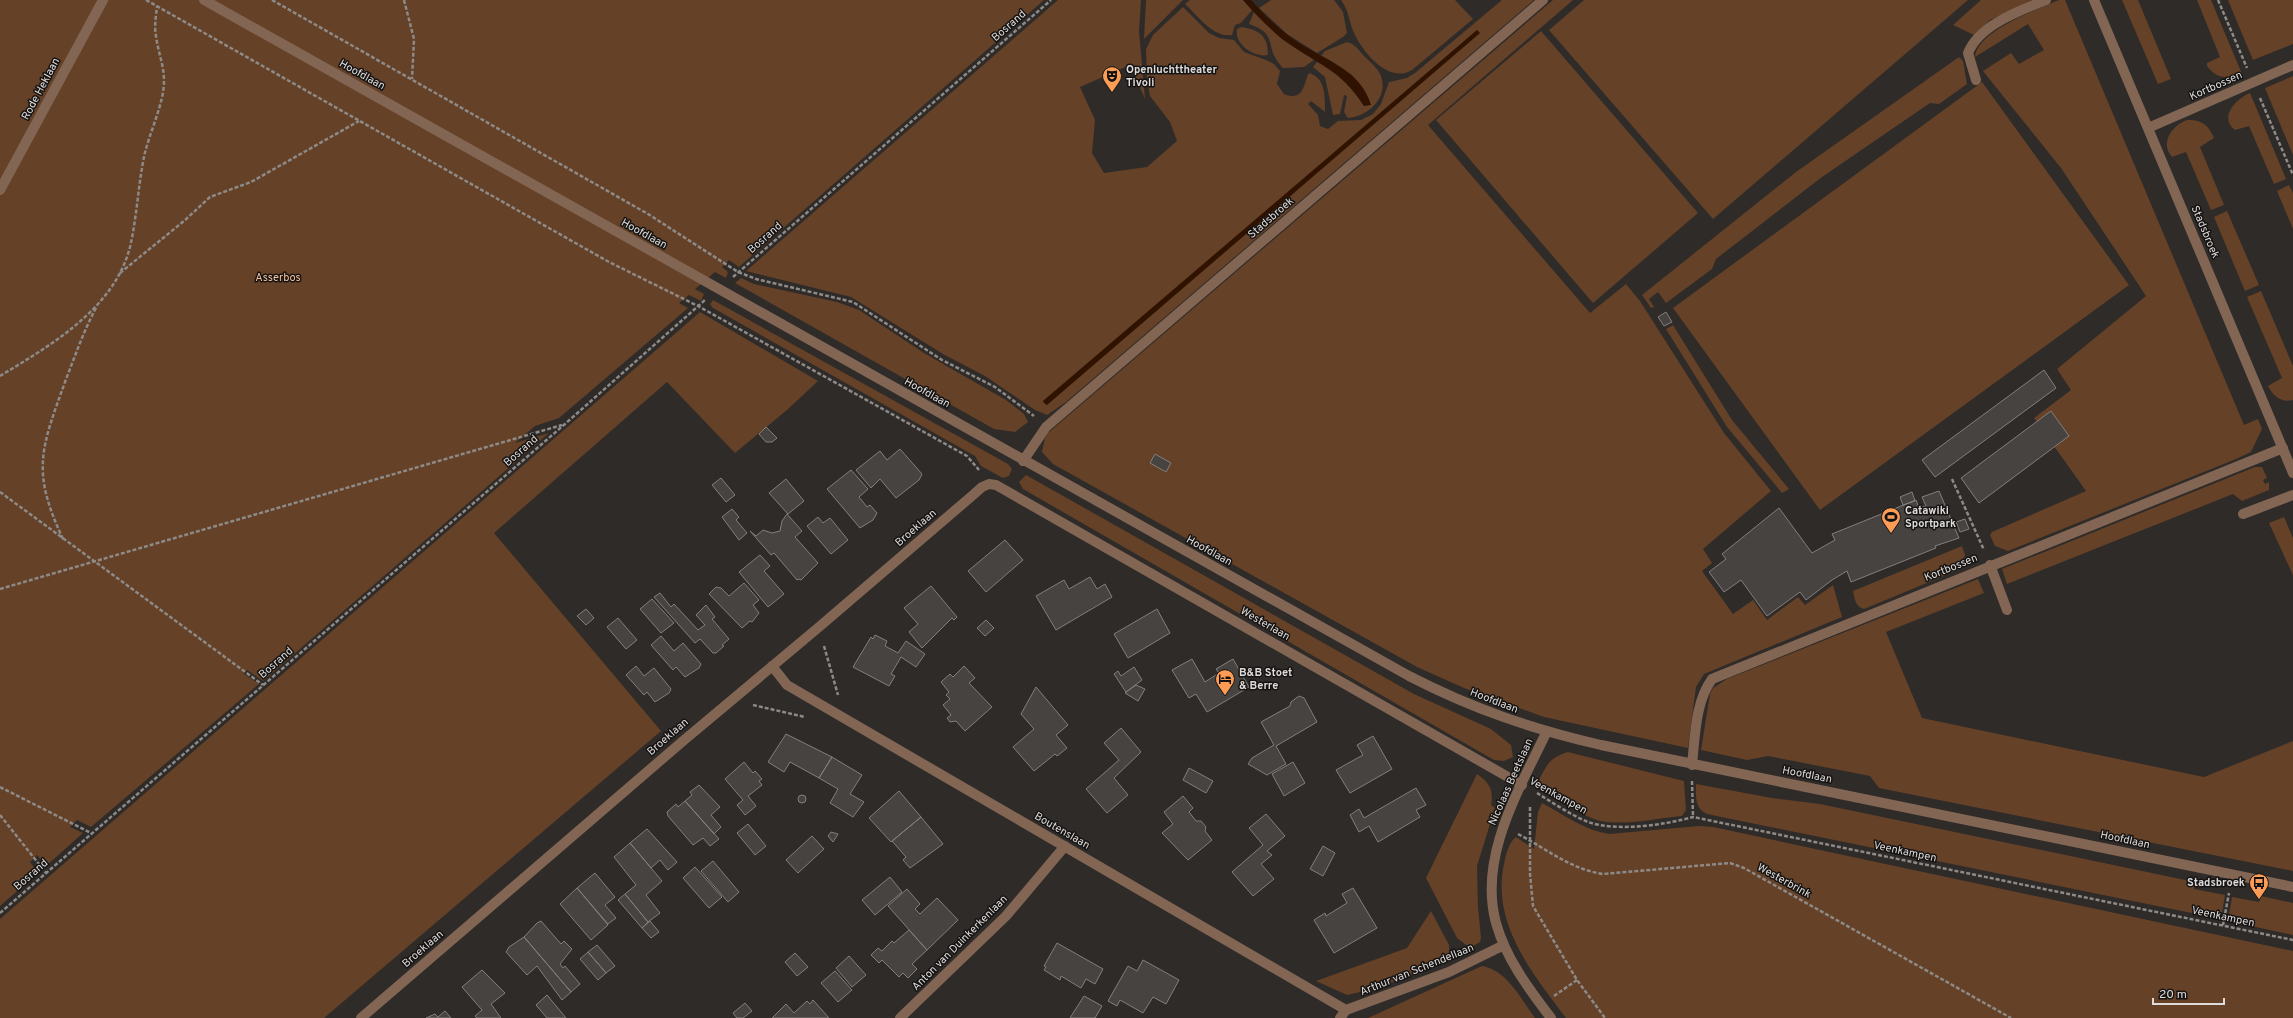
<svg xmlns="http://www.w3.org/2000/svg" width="2293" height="1018" viewBox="0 0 2293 1018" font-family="Overpass,sans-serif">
  <rect width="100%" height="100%" fill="#2f2b29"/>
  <!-- green -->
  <path fill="#654127" d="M0,0H1044L739,267L729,260L722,267L728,272L726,278L715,272L695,289L704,294L701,301L689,295L679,303L688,308L559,418L535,426L515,443L549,433L263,681L247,670L243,673L259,684L91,827L77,820L70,827L83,833L46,866L37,855L30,862L38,873L0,906Z
    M1058,0H1141L1139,31L1145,99L1130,65L1080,87L1095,120L1092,153L1104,173L1147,167L1177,141L1170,122L1150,96L1147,81L1146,49L1153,35L1183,7L1209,33L1219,38L1234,40L1244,52L1266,60L1274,64L1280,71L1277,84L1284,94C1305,103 1304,80 1309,73C1326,78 1325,97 1325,112L1311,101L1308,104L1318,115L1320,126L1328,129L1338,121L1361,120L1373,114L1381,104L1389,82L1407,78L1415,73L1502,0H1534L1066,402L1047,415L1035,410L985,376L943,354L851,297L746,271Z
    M1146,0H1183L1144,39Z
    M1190,0H1243L1252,10L1241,23L1235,25L1232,35C1213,38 1198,16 1185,4Z
    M1271,0H1334L1343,12L1347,33L1343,37L1317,53L1287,34L1259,8Z
    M1341,0H1455L1473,19L1412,70C1390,84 1364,54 1355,35C1349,23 1349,10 1341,0Z
    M1553,0H1573L1428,125L1590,313L1626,284L1640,301L1724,433L1771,491L1703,549L1712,563L1702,571L1733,614L1753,600L1767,620L1798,597L1805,605L1833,585L1842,617L1704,674L1696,687L1688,748L1544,717L1464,688L1417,667L1053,464L1042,452L1045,438L1048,433Z
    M1584,0H1968L1713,219L1549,30Z
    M1981,0H2032L1990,20L1974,35L1953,25Z
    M2059,0H2065L2244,425L2258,419L2262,429L2251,452L2236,459L2008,551L1995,546L1990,535L1992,532L2086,491L2034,418L2071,390L2057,369L2146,296L2061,168L1983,71L2011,53L2019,64L2044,50L2028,24L1975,57C1977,31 2038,9 2059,0Z
    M2122,0H2138L2171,79L2158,84Z
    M2197,0H2211L2242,74C2228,79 2216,79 2207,66V63L2220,57Z
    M2228,0H2293V44L2253,60Z
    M1254,12L1282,38L1314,60L1304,67L1283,68C1262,47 1281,35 1249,24Z
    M1241,27C1259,30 1268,35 1268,55C1255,58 1234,45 1237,29Z
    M1541,31L1698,213L1593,303L1436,120Z
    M1347,42C1355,44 1358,49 1363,55C1369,61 1378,68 1381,76C1389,98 1367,117 1348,118L1344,112L1347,96L1344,95L1340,114L1333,115L1325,77L1313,67L1317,62C1338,72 1352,87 1364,106L1370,102L1352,75L1321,56L1325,51Z
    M1959,57L1963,61L1967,84L1939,104L1930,103L1822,177L1716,259L1712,269L1666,303L1658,292L1649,299L1654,307L1651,308L1642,295L1796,172Z
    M2293,76V155L2265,88Z
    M1982,82L2129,285L1820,510L1673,308Z
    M2250,93L2286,179L2274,184L2249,126L2235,130C2218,117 2237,98 2250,93Z
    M2187,120C2201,119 2209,125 2214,138L2200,147L2224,205L2211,210L2186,152L2172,157C2159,142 2173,125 2187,120Z
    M2289,185L2293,193V229L2277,191Z
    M2227,211L2259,285L2245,291L2214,217Z
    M741,278L754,284L837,302L859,310L924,353L1006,400L1024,414L1028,422L1015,432L994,429L735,283Z
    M2261,291L2293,366V400C2281,403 2273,396 2268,386L2282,378L2247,297Z
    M713,300L1008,464L1012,469L1009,476L1003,478L981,466L975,456L713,308L710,304Z
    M700,312L818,381L787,410L735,453L667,382L494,533L661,731L324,1018H0V919Z
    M1673,325L1732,420L1789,489L1782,493L1727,427L1666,329Z
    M2255,467H2262L2267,478L2263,480L2265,484L2269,482V490L2242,501L2233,494L2007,584L2002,569Z
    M1026,475L1414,694L1491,729L1511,745L1513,757L1504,761L1494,760L1023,489L1019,482Z
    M2284,517L2293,538V575L2269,523Z
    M1962,546L1965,555L1958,570L1864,609C1855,606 1855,600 1853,591Z
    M1978,579L1984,593L1886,632L1922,718L2204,777L2293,741V871L1879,788L1870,776L1768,756L1747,760L1701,750L1710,694L1713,688L1727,679Z
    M1568,752L1684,781L1686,810L1682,816C1656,818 1627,826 1601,821C1584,818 1552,794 1536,785C1546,768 1547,758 1568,752Z
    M1477,774C1489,782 1494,790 1491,805L1495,808L1477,866L1478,907L1481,938L1480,942L1470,948L1457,938L1426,878Z
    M1696,784L1772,798L1820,804L2195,882L2194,889L2225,895L2221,919L1707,814C1694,808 1696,795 1696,784Z
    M1542,803C1564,815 1584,830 1609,834L1699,826L1713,827L2293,951V1018H1566C1533,974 1491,924 1504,864C1506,855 1508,843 1516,837L1534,849L1538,812Z
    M2261,896L2293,903V935L2228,921L2232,897L2259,902Z
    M1431,911L1449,945V960L1377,988L1347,995L1316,981L1407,948Z
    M1482,966C1507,970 1521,999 1535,1018H1368Z"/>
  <!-- water -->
  <path fill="#301200" d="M1243,0H1251C1265,16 1281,31 1299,43C1325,60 1361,70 1371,105L1364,106C1341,69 1315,63 1282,39C1268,27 1255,14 1243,0Z
    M1477,30L1480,33L1047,405L1044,403L1043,401Z"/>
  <!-- building -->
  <path fill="#474341" stroke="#847f7d" d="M1666,312L1672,322L1664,326L1658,317Z
    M2044,370L2056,388L1935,477L1922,460Z
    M2051,411L2069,436L1979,503L1961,478Z
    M766,427L777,438L772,442H766L759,434Z
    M900,449L922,474L919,480L896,498L880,479L871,488L856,470L880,451L887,460Z
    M1155,454L1171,463L1166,472L1150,463Z
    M851,470L868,489L859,497L867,507L870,505L877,513L873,520L860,528L827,489Z
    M721,478L735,495L726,502L712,485Z
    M786,479L804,501L788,514L769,493Z
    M1939,491L1959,538L1935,546L1936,548L1851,582L1847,571L1832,580L1806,600L1800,592L1767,616L1741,580L1724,592L1709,572L1726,559L1722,554L1779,508L1812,553L1835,540L1832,534L1916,500L1919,508L1926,506L1922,497Z
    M1912,492L1915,501L1903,505L1900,497Z
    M732,509L739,517L736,520L747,533L739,540L722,517Z
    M787,514L802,531L795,537L818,563L801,580L799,579L797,580L774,553L771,555L750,531L756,536L763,530L772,533L780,531L782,521Z
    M818,517L823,523L830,518L848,540L831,554L807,526Z
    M1965,519L1969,529L1960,532L1956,522Z
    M1005,540L1023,560L986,592L968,571Z
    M760,555L770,566L764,571L784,594L768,607L739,572Z
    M1090,577L1097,589L1105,584L1112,597L1056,630L1036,596L1064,580L1069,589Z
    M744,583L759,600L753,605L759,613L752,622L750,621L742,628L709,594L716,587L721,588L729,596Z
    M931,586L957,617L954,620L952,618L922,648L909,632L918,624L904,608Z
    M660,593L671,607L674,604L698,630L705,625L696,615L706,605L715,617L712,619L729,639L722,645L724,646L716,653H713L700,639L695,643L654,597Z
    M652,599L674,623L661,633L640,609Z
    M586,609L594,618L586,625L577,616Z
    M1157,609L1170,633L1128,658L1114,634Z
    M618,618L637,640L626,649L607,627Z
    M986,620L994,628L985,636L977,628Z
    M875,635L887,641L885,646L898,653L906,641L925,654L916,667L901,657L891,674L895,676L889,686L853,667L871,637L873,639Z
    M661,636L674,651L683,643L701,664L699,668L685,677L676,667L673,670L651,645Z
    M1192,659L1205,682L1219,673L1216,669L1233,659L1249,687L1207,712L1196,694L1189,698L1172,670Z
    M636,666L644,676L654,668L671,689L669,693L655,702L647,692L644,695L626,675Z
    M964,666L975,678L969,683L992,707L965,731L956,721L950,722L947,718L951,715L943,705L950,699L946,695L949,692L941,682L950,674L953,677Z
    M1134,667L1142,680L1126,692L1114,674L1118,671L1121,676Z
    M1136,685L1145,689L1138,701L1125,693Z
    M1036,687L1068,725L1056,735L1067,748L1057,756L1055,754L1034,771L1013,747L1034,729L1021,714Z
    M1299,696L1304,698L1317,722L1276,746L1286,764L1267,775L1248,764L1252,758L1274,745L1261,722L1290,706L1291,702Z
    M1121,728L1141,752L1114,778L1128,795L1107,813L1086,789L1119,760L1104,743Z
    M786,734L832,757L819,778L790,762L784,772L768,762Z
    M1373,736L1392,769L1350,793L1336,770L1363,755L1357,745Z
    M832,757L862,775L850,794L864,802L853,817L830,803L838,789L819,778Z
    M744,762L753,773L755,771L762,779L759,781L762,785L748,796L756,806L745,815L737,805L743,800L725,779Z
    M1293,762L1305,783L1284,796L1272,774Z
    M1189,768L1213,781L1206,793L1183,780Z
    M699,785L720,807L711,815L721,827L714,834L685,801L692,795L690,792Z
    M1416,788L1426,805L1416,810L1420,817L1378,842L1369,826L1359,832L1350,815L1359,809L1364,818Z
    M899,791L921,817L891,842L869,818Z
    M798 799a4 4 0 1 1 8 0a4 4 0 1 1-8 0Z
    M1183,796L1193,808L1189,812L1196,821H1201L1206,827L1205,831L1212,840L1188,860L1162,833L1173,824L1164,812Z
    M685,801L719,839L710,846L703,838L693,845L668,816L667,812L676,804L678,807Z
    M1266,814L1285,836L1267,851L1272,855L1261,864L1274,879L1253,896L1232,872L1263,845L1249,828Z
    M921,817L943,844L910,868L903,860L906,857L892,841Z
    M748,824L766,846L755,855L737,833Z
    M647,829L677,862L668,870L660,860L651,868L630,843Z
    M831,832L838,834L833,842L828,836Z
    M812,836L824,849L798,873L786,860Z
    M630,843L662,881L646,895L660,913L648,922L625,894L636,885L614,857Z
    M1323,846L1335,853L1323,876L1310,869Z
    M713,861L739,892L728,902L701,871Z
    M695,867L722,897L709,908L683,878Z
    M595,873L615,897L605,905L616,918L608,924L577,888Z
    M890,877L902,892L875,915L862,900Z
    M577,888L608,925L591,940L560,904Z
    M1353,888L1377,928L1334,953L1314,920L1325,913L1326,916L1347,903L1342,894Z
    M907,889L920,904L915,909L920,914L937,898L958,920L927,950L888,906Z
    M625,894L648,922L642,928L618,900Z
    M541,921L561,944L564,941L572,949L560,964L563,968L565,966L580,984L571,992L524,937L537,923Z
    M650,921L659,932L651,938L642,928Z
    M909,930L927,950L912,964L917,969L908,978L903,973L899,977L882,960L879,963L871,955L878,948L882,951L892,941L894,943Z
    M524,937L571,992L562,1000L537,966L527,975L506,952L509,947Z
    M1057,943L1103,969L1095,984L1086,979L1081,988L1061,976L1060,980L1044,970L1046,967L1044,966Z
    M597,945L615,966L606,973L588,952Z
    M588,952L606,973L598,980L580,959Z
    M795,953L808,967L797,976L785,962Z
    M849,956L866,975L852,987L836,968Z
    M1143,960L1179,980L1166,1004L1153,997L1143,1013L1120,1000L1117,1006L1108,1001L1128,966L1137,971Z
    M482,970L505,993L491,1004L501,1018H477L475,1016L482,1010L462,987Z
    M835,971L852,990L838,1002L821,983Z
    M547,995L566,1018H547L536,1005Z
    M1084,996L1102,1006L1095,1018H1070Z
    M813,1000L829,1018H772L786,1004L794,1013L807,1001L810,1004Z
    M745,1003L752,1011L743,1018H737L733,1013Z
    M445,1011L451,1018H426L435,1014L438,1017Z"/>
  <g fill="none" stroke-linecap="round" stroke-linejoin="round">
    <!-- path -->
    <path stroke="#8d8a88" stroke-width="2.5" stroke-dasharray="4 2" stroke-linecap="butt" d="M146,0L609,262L698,306L967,456L979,470
      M272,0L648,214L738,272L756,279L853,302L942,360L995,387L1034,416
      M404,0L414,39L412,79
      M2218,0L2247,68
      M2260,98L2293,175
      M120,273L184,221L210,197L251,182L359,121
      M733,277L1051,0
      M0,376C51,345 114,309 130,247C137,217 138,186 144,157C149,133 164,104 164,81C164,65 158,52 156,36C154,27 156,16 157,6
      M1952,479L1984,550
      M0,492L263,685
      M63,539C31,471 41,449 65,382C75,356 84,330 97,306
      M0,589L562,425
      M824,646L838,695
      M753,705L805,717
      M1692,781L1693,817
      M0,787L91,833
      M1537,793C1553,803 1571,815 1588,822C1617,832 1664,825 1693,817L2293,940
      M1530,807V874L1533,906L1577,980L1605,1018
      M0,815L46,873
      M1518,834C1547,849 1570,869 1603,874L1730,863L1744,868L2011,1018
      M0,913L565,424L705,300
      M2223,925L2229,893
      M1554,996L1577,980"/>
    <!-- minor -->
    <path stroke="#826653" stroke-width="10" d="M204,0L1409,676C1473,709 1532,729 1601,745L2293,887
      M2094,0L2293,473
      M1976,80L1968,53C1979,25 2019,11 2046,0
      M2148,128L2293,65
      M0,190L103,0
      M1023,461L1046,427L1543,0
      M2243,514L2293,495
      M1990,565L2007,610
      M772,666L787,685L1346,1010
      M1546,733C1519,790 1478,857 1496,923C1506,959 1529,989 1551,1018
      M1692,765C1695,738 1695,702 1712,679L2283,448
      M361,1018L683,741L819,627L973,495L982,487L989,484L996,485L1522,785
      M900,1018L1006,916L1065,846
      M1340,1018L1346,1010L1449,972L1504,945"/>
  </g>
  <!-- icons -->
  <defs>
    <g id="theatre-pin" transform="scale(1)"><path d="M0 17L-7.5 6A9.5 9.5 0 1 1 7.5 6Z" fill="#fd9d55" stroke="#161413"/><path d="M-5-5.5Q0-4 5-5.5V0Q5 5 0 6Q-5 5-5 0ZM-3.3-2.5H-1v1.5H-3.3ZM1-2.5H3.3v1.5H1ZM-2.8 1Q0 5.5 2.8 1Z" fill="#111"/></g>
    <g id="stadium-pin" transform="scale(1)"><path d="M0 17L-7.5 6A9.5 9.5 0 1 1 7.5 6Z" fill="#fd9d55" stroke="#161413"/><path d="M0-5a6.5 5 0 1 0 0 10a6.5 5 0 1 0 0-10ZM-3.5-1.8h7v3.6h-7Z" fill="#111"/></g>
    <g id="hotel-pin" transform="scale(1)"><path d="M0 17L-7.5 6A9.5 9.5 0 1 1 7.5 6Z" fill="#fd9d55" stroke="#161413"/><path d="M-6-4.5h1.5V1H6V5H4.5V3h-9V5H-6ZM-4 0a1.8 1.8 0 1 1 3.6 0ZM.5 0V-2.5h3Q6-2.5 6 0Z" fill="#111"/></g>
    <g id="bus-pin" transform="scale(1)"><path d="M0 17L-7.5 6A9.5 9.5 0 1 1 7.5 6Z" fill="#fd9d55" stroke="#161413"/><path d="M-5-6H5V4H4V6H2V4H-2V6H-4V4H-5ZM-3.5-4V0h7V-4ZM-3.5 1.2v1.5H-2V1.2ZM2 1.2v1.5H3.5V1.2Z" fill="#111"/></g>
  </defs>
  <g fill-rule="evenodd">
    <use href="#theatre-pin" x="1112" y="76"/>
    <use href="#stadium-pin" x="1891" y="517"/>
    <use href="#hotel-pin" x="1225" y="679"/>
    <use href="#bus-pin" x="2259" y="883"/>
  </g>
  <g text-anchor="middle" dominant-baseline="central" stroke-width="3" stroke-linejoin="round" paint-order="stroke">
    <!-- street labels -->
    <g font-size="11" fill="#dedbda" stroke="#161413">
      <text transform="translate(1009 26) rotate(-41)">Bosrand</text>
      <text transform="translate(362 75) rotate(29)">Hoofdlaan</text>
      <text transform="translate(2216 86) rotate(-24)">Kortbossen</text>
      <text transform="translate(41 89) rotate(-62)">Rode Heklaan</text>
      <text transform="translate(1271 218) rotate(-41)">Stadsbroek</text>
      <text transform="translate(2205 232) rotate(67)">Stadsbroek</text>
      <text transform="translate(644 234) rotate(29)">Hoofdlaan</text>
      <text transform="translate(765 238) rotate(-41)">Bosrand</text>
      <text transform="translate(927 393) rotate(29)">Hoofdlaan</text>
      <text transform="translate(521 451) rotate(-41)">Bosrand</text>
      <text transform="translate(916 528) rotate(-41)">Broeklaan</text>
      <text transform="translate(1209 551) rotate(29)">Hoofdlaan</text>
      <text transform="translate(1951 568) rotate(-22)">Kortbossen</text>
      <text transform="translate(1265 624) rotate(30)">Westerlaan</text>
      <text transform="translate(276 663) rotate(-41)">Bosrand</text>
      <text transform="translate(1494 701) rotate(21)">Hoofdlaan</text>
      <text transform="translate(668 737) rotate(-41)">Broeklaan</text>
      <text transform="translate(1807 775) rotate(11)">Hoofdlaan</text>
      <text transform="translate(1511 782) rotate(-66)">Nicolaas Beetslaan</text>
      <text transform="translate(1558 796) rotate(29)">Veenkampen</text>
      <text transform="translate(1062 831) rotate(30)">Boutenslaan</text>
      <text transform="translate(2125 840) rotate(12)">Hoofdlaan</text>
      <text transform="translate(1905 852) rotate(12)">Veenkampen</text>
      <text transform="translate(31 875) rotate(-41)">Bosrand</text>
      <text transform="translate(1784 881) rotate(29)">Westerbrink</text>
      <text transform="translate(2223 917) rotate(12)">Veenkampen</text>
      <text transform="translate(960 943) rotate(-45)">Anton van Duinkerkenlaan</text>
      <text transform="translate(423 949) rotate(-41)">Broeklaan</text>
      <text transform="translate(1417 970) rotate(-22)">Arthur van Schendellaan</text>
    </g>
    <!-- poi labels -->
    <g font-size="11" font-weight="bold" fill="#dedbda" stroke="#161413" text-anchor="start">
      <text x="1126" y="70">Openluchttheater<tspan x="1126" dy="13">Tivoli</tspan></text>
      <text x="1905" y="511">Catawiki<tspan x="1905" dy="13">Sportpark</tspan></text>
      <text x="1239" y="673">B&amp;B Stoet<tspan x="1239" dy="13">&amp; Berre</tspan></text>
      <text x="2245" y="883" text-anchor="end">Stadsbroek</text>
    </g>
    <!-- park labels -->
    <g font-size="11" fill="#f6c09c" stroke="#161413">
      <text x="278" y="278">Asserbos</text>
    </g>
  </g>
  <!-- scale -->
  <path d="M2153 998v6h71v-6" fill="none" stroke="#dedbda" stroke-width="2"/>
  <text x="2159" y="998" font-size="12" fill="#dedbda" stroke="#161413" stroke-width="3" paint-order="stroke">20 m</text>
</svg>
